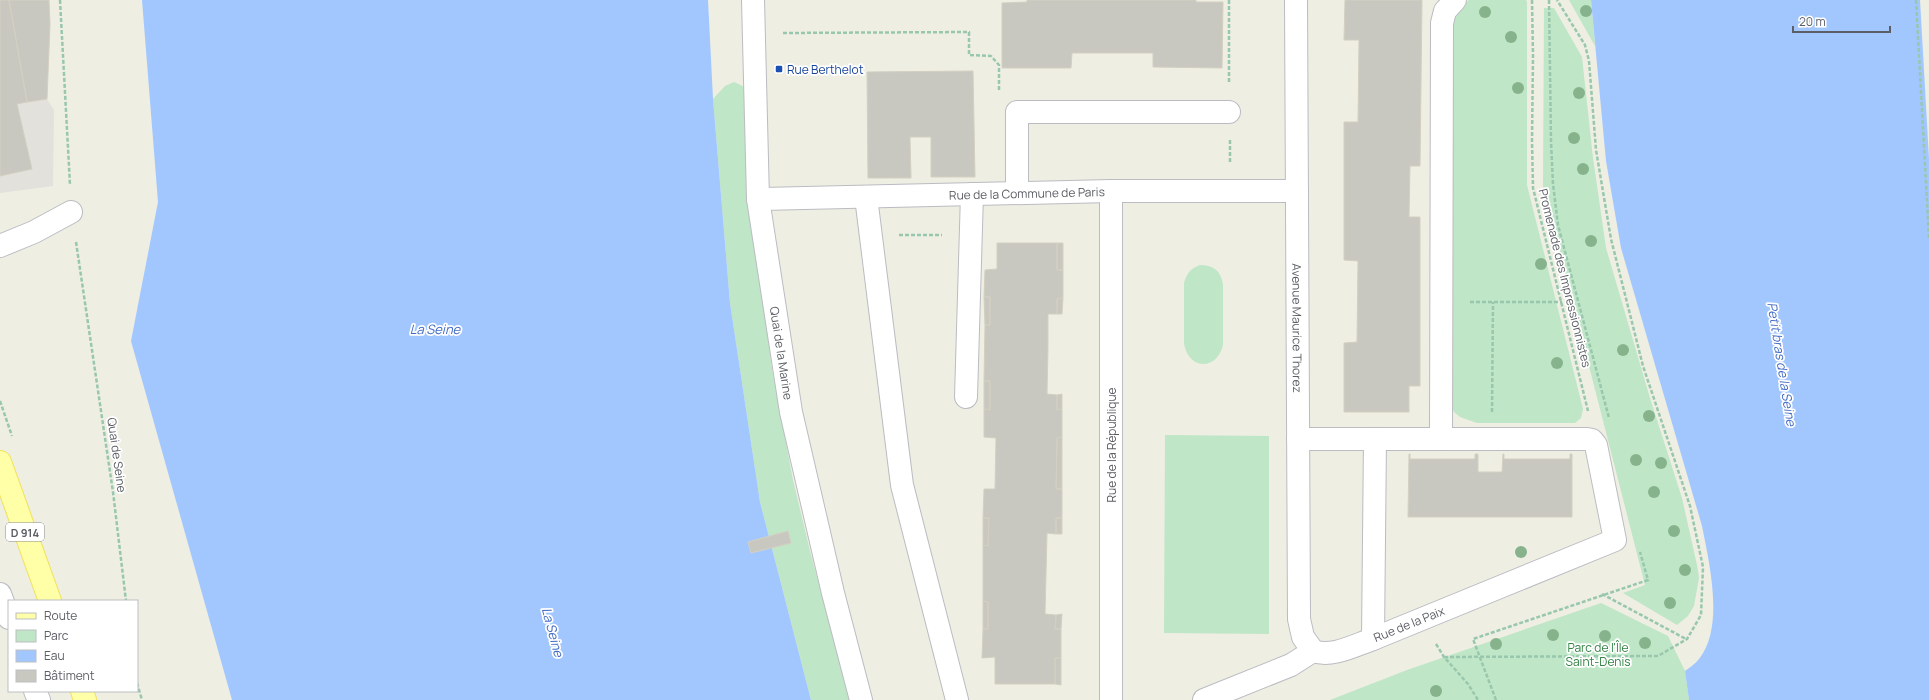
<svg xmlns="http://www.w3.org/2000/svg" width="1929" height="700" viewBox="0 0 1929 700" font-family="Manrope,sans-serif">
  <rect width="100%" height="100%" fill="#eeeee3"/>
  <!-- industrial -->
  <path fill="#e2e1db" d="M0,0H49L50,24L47,99L54,110L53,186L0,193Z"/>
  <!-- green -->
  <path fill="#bfe6c6" d="M1469,0H1526L1527,2V185L1583,409L1581,418L1575,423H1477L1460,417L1454,412L1450,404L1452,19L1459,8Z
    M1569,0H1591L1595,46Z
    M1544,8H1554L1582,57L1593,158L1606,248L1650,398L1682,498L1697,565L1699,578L1694,606L1688,616L1677,625L1623,593L1645,585L1543,186Z
    M734,82L747,88L765,314L772,369L793,480L810,551L850,700H811L760,502L730,303L713,99L725,86Z
    M1200,265C1214,265 1221,271 1223,285V345C1217,371 1189,370 1184,344V283C1187,273 1190,269 1200,265Z
    M1165,435L1269,436V634L1164,633Z
    M1601,603L1668,636L1685,671L1689,700H1330L1407,670Z"/>
  <!-- water -->
  <path fill="#a2c7ff" d="M142,0H708L713,99L730,303L760,502L811,700H232L131,341L158,202Z
    M1591,0H1920L1929,159V700H1689L1685,671C1690,667 1695,664 1699,659C1725,627 1709,562 1702,526L1621,248L1606,161Z"/>
  <!-- building -->
  <path fill="#c9c8c0" stroke="#d3d0c1" d="M0,0H9L27,102L17,104L32,169L0,176Z
    M9,0H49L50,24L47,99L27,102Z
    M1027,0H1196V2H1223L1222,68L1153,67V53H1072L1071,68H1002V3L1027,2Z
    M1345,0H1422L1420,166H1410L1409,217H1420V386H1409V412H1344V343L1357,342L1358,261L1344,260V122H1358L1359,40H1344Z
    M973,71L975,177H931V137H910L911,178H868L867,72Z
    M997,243H1057V270H1063V298L1057,299V314H1048V346L1047,394L1057,395V410L1062,409V437L1057,438L1056,489H1062V518H1056V534L1047,533L1045,614L1056,615L1055,629H1061V658H1055V684H995V657L982,658L983,629H988V602L983,601V545L988,546L989,518H983L984,489H995L996,438L984,437V409L990,410V381H984L985,325H990V297H984L985,270L997,269Z
    M1057,243H1063V270H1057Z
    M984,297H990V325H985Z
    M1063,298L1062,314H1057V299Z
    M984,381H990V410L984,409Z
    M1062,394V409L1057,410V395Z
    M1062,437V489H1056L1057,438Z
    M1409,454H1410V459H1475V454H1478V472H1502L1503,454H1504V459H1570V454H1572V517H1408Z
    M983,518H989L988,546L983,545Z
    M1056,518H1062V534H1056Z
    M788,531L791,543L751,553L748,542Z
    M983,601L988,602V629H983Z
    M1062,614L1061,629H1055L1056,615Z
    M1055,658H1061V685L1055,684Z"/>
  <g fill="none" stroke-linecap="round" stroke-linejoin="round">
    <!-- minor casing -->
    <g stroke="#bbbcc2" stroke-width="24">
      <g id="minor">
        <path id="s1" d="M753,0L758,199L791,412L833,593L861,700"/>
        <path id="s2" d="M1296,0L1299,619L1303,637L1313,651"/>
        <path d="M1017,193V112H1229"/>
        <path d="M866,197L902,485L957,700"/>
        <path id="s3" d="M758,199L1111,191H1297"/>
        <path d="M0,246L34,232L71,212"/>
        <path d="M966,397L972,194"/>
        <path d="M1298,439H1587L1592,440L1596,445L1615,540L1373,639C1355,645 1332,658 1313,651"/>
        <path d="M1441,439L1442,23L1445,11L1455,0"/>
        <path d="M0,594L9,618"/>
        <path d="M1373,639L1375,439"/>
        <path d="M35,691L39,700"/>
        <path d="M1111,700V191"/>
        <path d="M1204,700L1291,665L1313,651"/>
      </g>
    </g>
    <!-- major casing -->
    <g stroke="#f2e258" stroke-width="24">
      <path id="major" d="M0,462L50,601
        M82,691L85,700"/>
    </g>
    <!-- path -->
    <path stroke="#98c7ae" stroke-width="2.5" stroke-dasharray="4 2" stroke-linecap="butt" d="M60,0L70,185
      M1229,0V83
      M1532,0L1533,56L1532,141L1533,188L1588,411
      M1549,0L1551,141L1553,184L1558,225L1609,418
      M1916,0L1929,238
      M783,33L969,32V55L991,56L999,65V91
      M1230,140V163
      M899,235H942
      M76,242L113,492L126,601
      M1470,302H1562
      M0,401L12,436
      M1492,412L1493,302
      M1602,594L1686,639
      M1436,644L1444,657L1468,684L1478,700
      M1444,657L1658,656L1687,639L1701,615L1703,567L1690,506L1643,366L1611,239L1596,150L1589,61L1585,45L1557,0
      M137,683L142,700
      M1496,700L1473,639L1648,580L1640,552"/>
    <!-- minor -->
    <use href="#minor" stroke="#fff" stroke-width="22"/>
    <!-- major -->
    <use href="#major" stroke="#feffa7" stroke-width="22"/>
  </g>
  <!-- trees -->
  <g fill="#87b38c">
    <circle cx="1586" cy="11" r="6"/>
    <circle cx="1485" cy="12" r="6"/>
    <circle cx="1511" cy="37" r="6"/>
    <circle cx="1518" cy="88" r="6"/>
    <circle cx="1579" cy="93" r="6"/>
    <circle cx="1574" cy="138" r="6"/>
    <circle cx="1583" cy="169" r="6"/>
    <circle cx="1591" cy="241" r="6"/>
    <circle cx="1541" cy="264" r="6"/>
    <circle cx="1623" cy="350" r="6"/>
    <circle cx="1557" cy="363" r="6"/>
    <circle cx="1649" cy="416" r="6"/>
    <circle cx="1636" cy="460" r="6"/>
    <circle cx="1661" cy="463" r="6"/>
    <circle cx="1654" cy="492" r="6"/>
    <circle cx="1674" cy="531" r="6"/>
    <circle cx="1521" cy="552" r="6"/>
    <circle cx="1685" cy="570" r="6"/>
    <circle cx="1670" cy="603" r="6"/>
    <circle cx="1553" cy="635" r="6"/>
    <circle cx="1605" cy="636" r="6"/>
    <circle cx="1645" cy="643" r="6"/>
    <circle cx="1496" cy="644" r="6"/>
    <circle cx="1436" cy="691" r="6"/>
  </g>
  <!-- markers -->
  <rect fill="#1a4fb4" stroke="#fff" stroke-width="1.5" x="775" y="65" width="8" height="8" rx="2"/>
  <g text-anchor="middle" dominant-baseline="central" stroke-width="3.5" stroke-linejoin="round" paint-order="stroke">
    <!-- shield labels -->
    <rect fill="#fff" stroke="#8c8e92" stroke-width="1" x="6" y="523" width="38" height="18" rx="3"/>
    <g font-size="11" font-weight="bold" fill="#5b5e64">
      <text x="25" y="532">D 914</text>
    </g>
    <!-- transit labels -->
    <g font-size="12" fill="#164399" stroke="#fff" text-anchor="start">
      <text x="787" y="69">Rue Berthelot</text>
    </g>
    <!-- street labels -->
    <g font-size="12" fill="#5b5e64" stroke="#fff">
      <text stroke="none"><textPath href="#s3" startOffset="269">Rue de la Commune de Paris</textPath></text>
      <text transform="translate(1565 278) rotate(76)">Promenade des Impressionnistes</text>
      <text stroke="none"><textPath href="#s2" startOffset="328">Avenue Maurice Thorez</textPath></text>
      <text stroke="none"><textPath href="#s1" startOffset="355">Quai de la Marine</textPath></text>
      <text transform="translate(1111 445) rotate(-90)">Rue de la République</text>
      <text transform="translate(117 455) rotate(82)">Quai de Seine</text>
      <text transform="translate(1409 624) rotate(-22)">Rue de la Paix</text>
    </g>
    <!-- park labels -->
    <g font-size="12" fill="#338345" stroke="#fff">
      <text x="1598" y="647">Parc de l'Île<tspan x="1598" dy="14">Saint-Denis</tspan></text>
    </g>
    <!-- water labels -->
    <g font-size="13" font-style="italic" fill="#436cc4" stroke="#fff">
      <text x="435" y="329">La Seine</text>
      <text transform="translate(1782 364) rotate(81)">Petit bras de la Seine</text>
      <text transform="translate(553 632) rotate(75)">La Seine</text>
    </g>
  </g>
  <!-- legend -->
  <rect x="8" y="600" width="130" height="92" fill="#ffffff" stroke="#bdbfc1"/>
  <rect x="16" y="613" width="20" height="6" fill="#feffa7" stroke="#bdbfc1"/>
  <text x="44" y="620" font-size="12" fill="#5b5e64">Route</text>
  <rect x="16" y="630" width="20" height="12" fill="#bfe6c6" stroke="#bdbfc1"/>
  <text x="44" y="640" font-size="12" fill="#5b5e64">Parc</text>
  <rect x="16" y="650" width="20" height="12" fill="#a2c7ff" stroke="#bdbfc1"/>
  <text x="44" y="660" font-size="12" fill="#5b5e64">Eau</text>
  <rect x="16" y="670" width="20" height="12" fill="#c9c8c0" stroke="#bdbfc1"/>
  <text x="44" y="680" font-size="12" fill="#5b5e64">Bâtiment</text>
  <!-- scale -->
  <path d="M1793 26v6h97v-6" fill="none" stroke="#5b5e64" stroke-width="2"/>
  <text x="1799" y="26" font-size="12" fill="#5b5e64" stroke="#ffffff" stroke-width="3" paint-order="stroke">20 m</text>
</svg>
